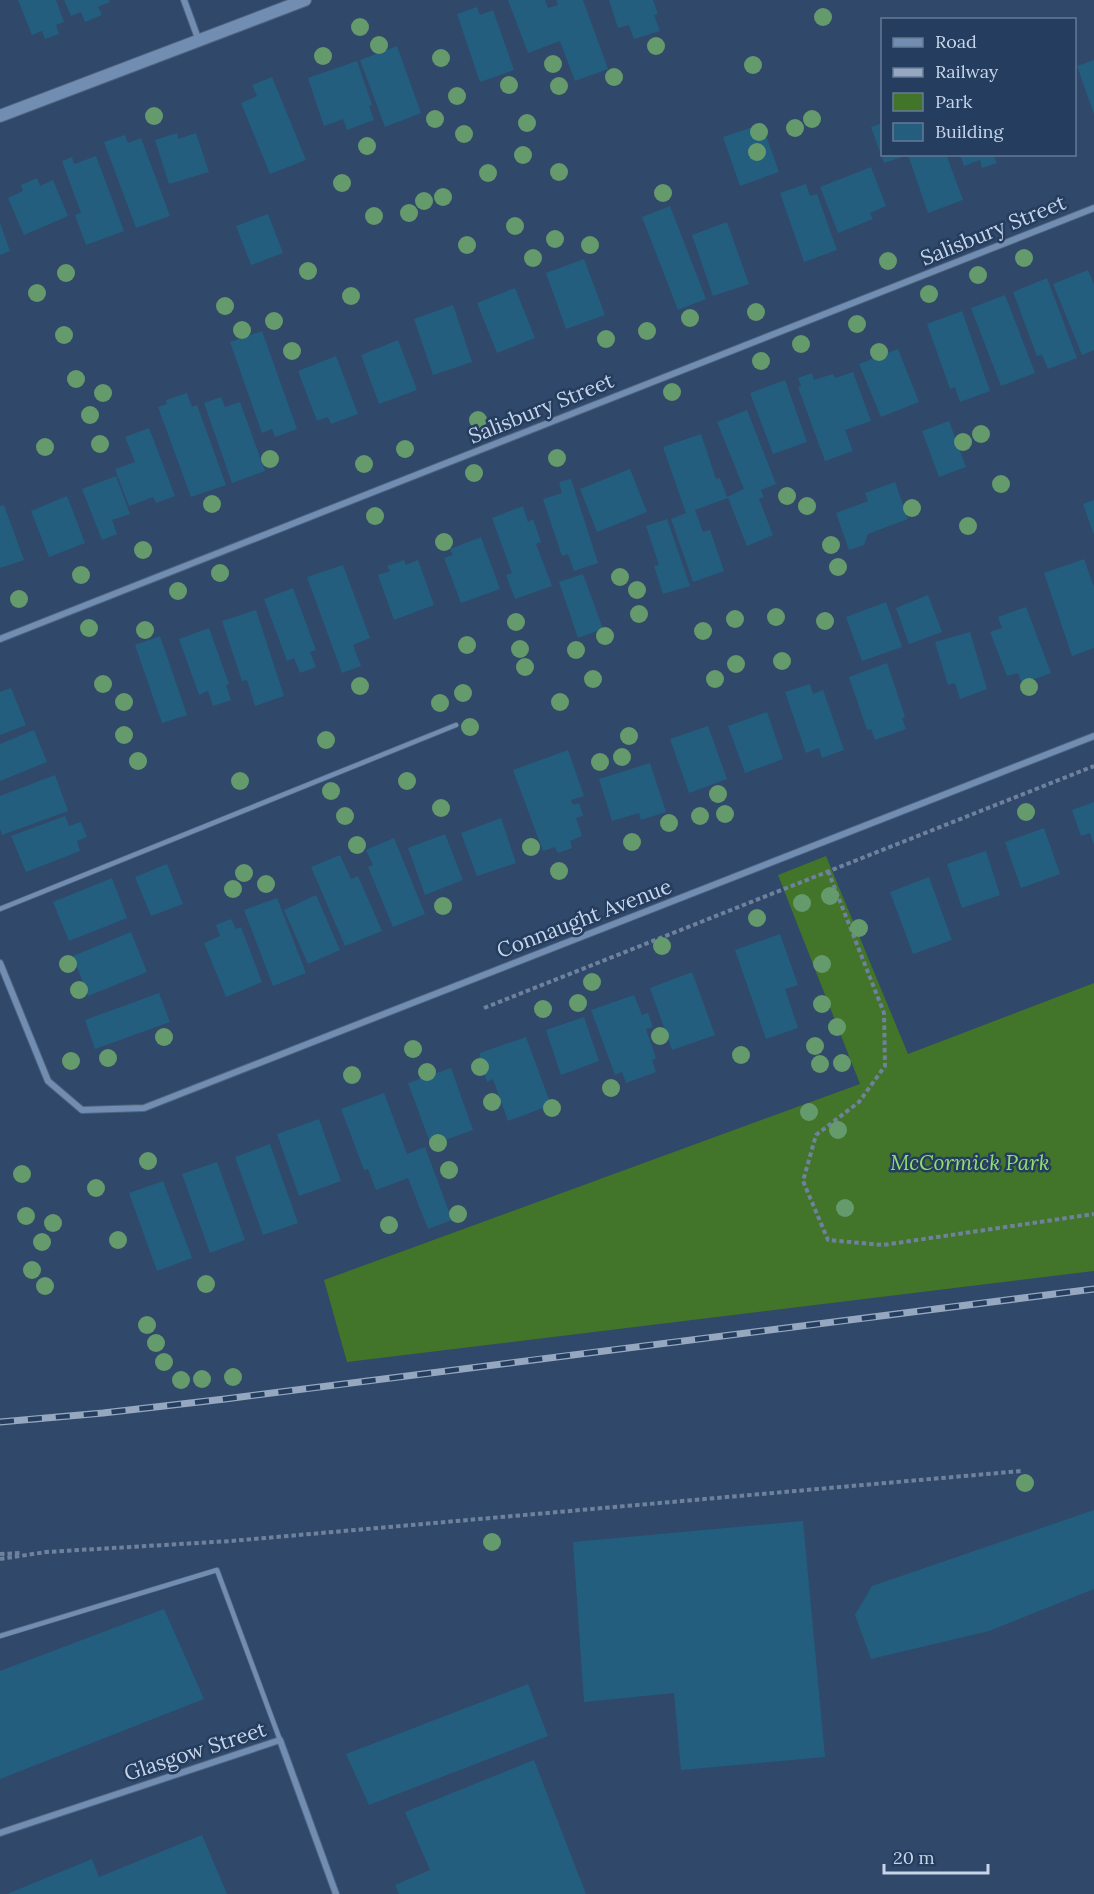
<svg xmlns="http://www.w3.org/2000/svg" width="1094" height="1894" viewBox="0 0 1094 1894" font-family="Lora,serif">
  <rect width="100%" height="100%" fill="#304869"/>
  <!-- green -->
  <path fill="#427429" d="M826,856L908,1054L1094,983V1271L347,1362L324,1280L860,1084L778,875Z"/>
  <!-- building -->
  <path fill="#235e7f" d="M18,0H56L64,22L56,25L59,34L45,39L42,31L32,35Z
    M64,0H109L110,2L98,7L102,15L85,22L81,12L71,16Z
    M508,0H545L548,8L558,5L556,0H583L608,69L575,81L560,41L528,53Z
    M609,0H653L658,14L654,15L660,31L634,39L629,25L618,28Z
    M477,7L480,15L493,10L514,70L480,82L457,14Z
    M397,46L421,113L385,127L360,60Z
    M1094,60V114L1077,66Z
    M357,61L372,105L369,106L374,120L347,130L343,119L324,126L308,78Z
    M272,77L306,160L270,174L241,103L257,96L252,85Z
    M882,123V154H946L963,200L928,213L908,155L884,163L871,127Z
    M762,124L779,172L740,186L723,137Z
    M177,133L178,139L196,133L209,172L169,184L155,140Z
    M125,135L128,143L141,138L170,216L136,228L104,142Z
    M960,154H993L997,163L982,168L980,160L964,166Z
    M96,156L124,231L86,245L75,215L81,213L62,161L72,157L74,164Z
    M871,167L886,206L870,213L873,219L838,233L820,187Z
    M37,178L40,186L53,180L68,216L24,235L8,198L23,191L21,185Z
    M806,184L810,196L817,194L837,250L804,262L780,193Z
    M670,206L706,299L678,310L642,217Z
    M268,214L283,253L251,265L236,226Z
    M727,222L749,284L713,296L692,235Z
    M0,223L10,251L0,255Z
    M584,259L605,315L566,329L546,273Z
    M1088,270L1094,284V350L1082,355L1053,284Z
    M1047,278L1077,358L1048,369L1042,355L1037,356L1013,292Z
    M515,288L535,338L497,353L477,303Z
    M1005,295L1035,373L1001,386L971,308Z
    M453,305L472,362L433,375L414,319Z
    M962,311L990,391L960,402L955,387L950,389L927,324Z
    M262,331L297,429L275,437L272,429L262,433L230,342Z
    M398,340L417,390L379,404L361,355Z
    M898,349L919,402L881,417L859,364Z
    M336,356L358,414L331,424L328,417L317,421L298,371Z
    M853,372L871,421L845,430L853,451L825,461L798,387L801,386L798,378L812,373L814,380L833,374L835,378Z
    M785,380L807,442L773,454L750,393Z
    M187,393L192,407L197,405L226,485L191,497L158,407L167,404L166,400Z
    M221,397L225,407L240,402L265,471L232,483L204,403Z
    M747,410L776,484L761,490L764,497L759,499L773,535L747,546L728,498L695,510L703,532L710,530L724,571L693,582L671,519L686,513L663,447L701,434L716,479L720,478L727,497L744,489L717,422Z
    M949,421L966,467L939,477L922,431Z
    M149,428L175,496L156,503L153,497L129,506L115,469L135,462L125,437Z
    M630,469L647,512L597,532L580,489Z
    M116,476L130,514L112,520L117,534L102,540L82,489Z
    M571,479L598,563L574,571L568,554L562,556L543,499L562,493L559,482Z
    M895,482L908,519L868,534L864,545L849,550L836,513L868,501L865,493Z
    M67,496L85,543L49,557L31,511Z
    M1094,500V535L1083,504Z
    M4,505L24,560L0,568V506Z
    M523,506L528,522L533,519L541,542L536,544L552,586L515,599L506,575L512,573L492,518Z
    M667,519L690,586L663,594L654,566L659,565L646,526Z
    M481,537L500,589L461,603L444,558L453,555L450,549Z
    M1084,559L1094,587V648L1072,656L1044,573Z
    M404,560L406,565L418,560L434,605L394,620L378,575L390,571L387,566Z
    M343,565L370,638L353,645L361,666L342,673L307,577Z
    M583,574L603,629L578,638L559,582Z
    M293,588L316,650L310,652L316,667L300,673L294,658L287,661L264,599Z
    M928,595L942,632L909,644L896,608Z
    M886,602L902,647L862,661L846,617Z
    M1026,607L1051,673L1022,684L1018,673L1007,676L990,632L1002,628L998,617Z
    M256,610L284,696L255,706L247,680L242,681L222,621Z
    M209,628L229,684L226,685L231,700L213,706L208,691L199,695L179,639Z
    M970,632L987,689L960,699L955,683L948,685L935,642Z
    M160,636L187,715L162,723L135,645Z
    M887,663L905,717L902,718L906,729L875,740L871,729L867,730L849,677Z
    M810,684L813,694L823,690L844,750L822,758L819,748L806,753L785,692Z
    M11,688L26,725L0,735V692Z
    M767,712L783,759L745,773L728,726Z
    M708,726L727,779L689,793L670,739Z
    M34,730L47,762L0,781V744Z
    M568,750L584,796L571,800L573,805L579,803L583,816L576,818L582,836L570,841L572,848L558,853L555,847L543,851L513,770Z
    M650,763L666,812L641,820L639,813L612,821L599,779Z
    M55,775L68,811L2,835L0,829V796Z
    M1094,802V845L1090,833L1081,836L1072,810Z
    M65,816L69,826L81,822L87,837L77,841L80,851L26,872L11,836Z
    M501,818L516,863L477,876L461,833Z
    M1044,828L1060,874L1021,888L1005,842Z
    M445,834L463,880L425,895L408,848Z
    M394,838L425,914L393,927L368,867L373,865L366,850Z
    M986,851L1000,895L962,908L947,864Z
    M340,855L351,879L358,876L382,931L345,946L311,867Z
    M167,864L183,904L151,916L135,877Z
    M929,877L952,940L913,954L890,892Z
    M112,878L127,918L69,941L53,902Z
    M316,895L340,950L308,964L284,910Z
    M277,898L306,973L273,986L244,910Z
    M231,919L236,929L241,927L262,982L226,997L204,943L220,936L216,925Z
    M131,932L147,972L88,996L73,956Z
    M780,934L798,985L785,989L798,1028L766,1039L735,950Z
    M692,972L715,1035L672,1050L650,988Z
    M159,993L170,1022L95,1049L85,1020Z
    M634,995L642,1015L648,1013L653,1027L646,1029L656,1058L652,1060L656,1072L626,1083L622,1072L615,1075L591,1010Z
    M584,1017L599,1061L561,1075L546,1030Z
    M526,1037L551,1105L508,1121L493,1079L487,1082L479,1059L480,1053Z
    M451,1068L473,1130L431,1145L408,1083Z
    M384,1093L407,1154L425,1147L452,1220L428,1229L408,1178L376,1190L368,1169L364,1170L341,1109Z
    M319,1119L341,1181L299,1196L277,1134Z
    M270,1144L298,1223L263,1235L235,1157Z
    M217,1162L245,1240L210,1253L182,1174Z
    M163,1181L192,1258L157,1271L129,1193Z
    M1094,1510V1589L989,1631L871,1659L855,1615L872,1586Z
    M803,1521L825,1757L681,1770L674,1693L584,1702L573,1542Z
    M164,1609L204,1699L0,1779V1671Z
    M528,1684L548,1736L369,1805L346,1754Z
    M534,1760L586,1894H399L395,1885L430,1870L405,1812Z
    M202,1835L227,1894H7L92,1859L99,1877Z"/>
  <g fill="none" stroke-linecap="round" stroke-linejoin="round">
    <!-- lane casing -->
    <g stroke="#4f637f" stroke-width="6">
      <path id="lane" d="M0,909L456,725
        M0,1636L217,1570L280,1740"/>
    </g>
    <!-- street casing -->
    <g stroke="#4f637f" stroke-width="8">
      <path id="street" d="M184,0L199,41
        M0,639L1094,208
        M0,963L48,1081L82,1110L144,1108L1094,736
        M0,1833L280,1740L336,1894"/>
    </g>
    <!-- secondary casing -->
    <g stroke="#4f637f" stroke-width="14">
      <path id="secondary" d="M0,116L305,0"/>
    </g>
    <!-- path -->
    <path stroke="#6e829e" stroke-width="4" stroke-dasharray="4.5 3" stroke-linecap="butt" d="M828,871L884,1013L885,1066L859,1102L816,1135L803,1181L828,1240L883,1245L1094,1214
      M484,1008L1094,766
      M0,1554L22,1553
      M0,1559L46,1552L231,1541L1021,1471"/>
    <!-- lane -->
    <use href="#lane" stroke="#728db2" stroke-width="4.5"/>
    <!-- street -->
    <use href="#street" stroke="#728db2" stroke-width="6"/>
    <!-- secondary -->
    <use href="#secondary" stroke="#728db2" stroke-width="12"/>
    <!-- rail casing -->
    <g stroke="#96a8c0" stroke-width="7">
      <path id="rail" d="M0,1422L103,1413L225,1399L1094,1289"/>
    </g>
    <!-- rail -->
    <use href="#rail" stroke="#253d5e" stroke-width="4.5" stroke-dasharray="14" stroke-linecap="butt"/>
  </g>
  <!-- trees -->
  <g fill="#659a6c">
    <circle cx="823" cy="17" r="9"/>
    <circle cx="360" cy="27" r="9"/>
    <circle cx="379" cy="45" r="9"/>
    <circle cx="656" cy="46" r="9"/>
    <circle cx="323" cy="56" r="9"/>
    <circle cx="441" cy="58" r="9"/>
    <circle cx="553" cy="64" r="9"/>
    <circle cx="753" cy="65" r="9"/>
    <circle cx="614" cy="77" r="9"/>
    <circle cx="509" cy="85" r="9"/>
    <circle cx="559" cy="86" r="9"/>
    <circle cx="457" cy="96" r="9"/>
    <circle cx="154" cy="116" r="9"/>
    <circle cx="435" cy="119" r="9"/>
    <circle cx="812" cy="119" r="9"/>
    <circle cx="527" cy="123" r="9"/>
    <circle cx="795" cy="128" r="9"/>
    <circle cx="759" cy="132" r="9"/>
    <circle cx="464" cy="134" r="9"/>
    <circle cx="367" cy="146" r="9"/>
    <circle cx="757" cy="152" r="9"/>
    <circle cx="523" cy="155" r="9"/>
    <circle cx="559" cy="172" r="9"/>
    <circle cx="488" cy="173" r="9"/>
    <circle cx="342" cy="183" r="9"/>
    <circle cx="663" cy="193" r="9"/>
    <circle cx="443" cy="197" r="9"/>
    <circle cx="424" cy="201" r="9"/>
    <circle cx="409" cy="213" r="9"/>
    <circle cx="374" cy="216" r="9"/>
    <circle cx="515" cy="226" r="9"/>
    <circle cx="555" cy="239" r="9"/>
    <circle cx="467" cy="245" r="9"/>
    <circle cx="590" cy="245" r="9"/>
    <circle cx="533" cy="258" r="9"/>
    <circle cx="1024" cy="258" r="9"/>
    <circle cx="888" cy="261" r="9"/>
    <circle cx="308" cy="271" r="9"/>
    <circle cx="66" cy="273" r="9"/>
    <circle cx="978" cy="275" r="9"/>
    <circle cx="37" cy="293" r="9"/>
    <circle cx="929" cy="294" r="9"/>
    <circle cx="351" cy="296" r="9"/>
    <circle cx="225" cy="306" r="9"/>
    <circle cx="756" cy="312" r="9"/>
    <circle cx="690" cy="318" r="9"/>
    <circle cx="274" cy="321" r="9"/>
    <circle cx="857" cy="324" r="9"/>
    <circle cx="242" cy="330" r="9"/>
    <circle cx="647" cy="331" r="9"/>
    <circle cx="64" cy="335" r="9"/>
    <circle cx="606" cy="339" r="9"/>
    <circle cx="801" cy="344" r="9"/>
    <circle cx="292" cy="351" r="9"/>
    <circle cx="879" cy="352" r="9"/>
    <circle cx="761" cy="361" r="9"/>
    <circle cx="76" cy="379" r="9"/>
    <circle cx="672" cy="392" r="9"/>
    <circle cx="103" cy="393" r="9"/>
    <circle cx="90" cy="415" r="9"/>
    <circle cx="478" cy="420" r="9"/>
    <circle cx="981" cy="434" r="9"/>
    <circle cx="963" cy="442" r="9"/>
    <circle cx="100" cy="444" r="9"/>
    <circle cx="45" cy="447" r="9"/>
    <circle cx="405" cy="449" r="9"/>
    <circle cx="557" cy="458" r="9"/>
    <circle cx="270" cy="459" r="9"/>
    <circle cx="364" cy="464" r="9"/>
    <circle cx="474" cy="473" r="9"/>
    <circle cx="1001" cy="484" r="9"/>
    <circle cx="787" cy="496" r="9"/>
    <circle cx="212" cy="504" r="9"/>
    <circle cx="807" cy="506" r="9"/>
    <circle cx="912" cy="508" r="9"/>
    <circle cx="375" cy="516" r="9"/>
    <circle cx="968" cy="526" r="9"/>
    <circle cx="444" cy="542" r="9"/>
    <circle cx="831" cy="545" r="9"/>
    <circle cx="143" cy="550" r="9"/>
    <circle cx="838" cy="567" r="9"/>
    <circle cx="220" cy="573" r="9"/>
    <circle cx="81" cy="575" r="9"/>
    <circle cx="620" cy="577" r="9"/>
    <circle cx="637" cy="590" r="9"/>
    <circle cx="178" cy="591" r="9"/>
    <circle cx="19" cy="599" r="9"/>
    <circle cx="639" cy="614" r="9"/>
    <circle cx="776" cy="617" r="9"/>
    <circle cx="735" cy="619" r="9"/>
    <circle cx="825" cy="621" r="9"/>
    <circle cx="516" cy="622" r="9"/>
    <circle cx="89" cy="628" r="9"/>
    <circle cx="145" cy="630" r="9"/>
    <circle cx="703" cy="631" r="9"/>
    <circle cx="605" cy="636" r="9"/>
    <circle cx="467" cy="645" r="9"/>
    <circle cx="520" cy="649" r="9"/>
    <circle cx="576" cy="650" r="9"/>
    <circle cx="782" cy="661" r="9"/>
    <circle cx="736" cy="664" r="9"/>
    <circle cx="525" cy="667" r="9"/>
    <circle cx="593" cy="679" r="9"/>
    <circle cx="715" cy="679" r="9"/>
    <circle cx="103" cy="684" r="9"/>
    <circle cx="360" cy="686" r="9"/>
    <circle cx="1029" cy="687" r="9"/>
    <circle cx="463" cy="693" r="9"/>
    <circle cx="124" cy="702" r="9"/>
    <circle cx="560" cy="702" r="9"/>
    <circle cx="440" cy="703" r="9"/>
    <circle cx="470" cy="727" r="9"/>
    <circle cx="124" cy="735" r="9"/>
    <circle cx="629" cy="736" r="9"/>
    <circle cx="326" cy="740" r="9"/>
    <circle cx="622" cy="757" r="9"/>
    <circle cx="138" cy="761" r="9"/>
    <circle cx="600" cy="762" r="9"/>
    <circle cx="240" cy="781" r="9"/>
    <circle cx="407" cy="781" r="9"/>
    <circle cx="331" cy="791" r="9"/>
    <circle cx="718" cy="794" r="9"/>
    <circle cx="441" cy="808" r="9"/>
    <circle cx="1026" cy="812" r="9"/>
    <circle cx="725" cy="814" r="9"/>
    <circle cx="345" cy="816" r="9"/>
    <circle cx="700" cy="816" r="9"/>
    <circle cx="669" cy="823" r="9"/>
    <circle cx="632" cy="842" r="9"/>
    <circle cx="357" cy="845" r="9"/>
    <circle cx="531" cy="847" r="9"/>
    <circle cx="559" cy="871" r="9"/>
    <circle cx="244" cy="873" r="9"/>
    <circle cx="266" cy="884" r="9"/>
    <circle cx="233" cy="889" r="9"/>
    <circle cx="830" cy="896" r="9"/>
    <circle cx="802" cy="903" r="9"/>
    <circle cx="443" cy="906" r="9"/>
    <circle cx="757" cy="918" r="9"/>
    <circle cx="859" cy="928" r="9"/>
    <circle cx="662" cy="946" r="9"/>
    <circle cx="68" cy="964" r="9"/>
    <circle cx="822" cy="964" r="9"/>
    <circle cx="592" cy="982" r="9"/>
    <circle cx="79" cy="990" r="9"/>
    <circle cx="578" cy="1003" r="9"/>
    <circle cx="822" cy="1004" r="9"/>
    <circle cx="543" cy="1009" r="9"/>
    <circle cx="837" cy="1027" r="9"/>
    <circle cx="660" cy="1036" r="9"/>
    <circle cx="164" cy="1037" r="9"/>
    <circle cx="815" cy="1046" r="9"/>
    <circle cx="413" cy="1049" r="9"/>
    <circle cx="741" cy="1055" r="9"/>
    <circle cx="108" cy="1058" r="9"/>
    <circle cx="71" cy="1061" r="9"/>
    <circle cx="842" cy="1063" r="9"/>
    <circle cx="820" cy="1064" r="9"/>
    <circle cx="480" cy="1067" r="9"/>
    <circle cx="427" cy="1072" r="9"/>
    <circle cx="352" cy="1075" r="9"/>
    <circle cx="611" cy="1088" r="9"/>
    <circle cx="492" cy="1102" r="9"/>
    <circle cx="552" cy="1108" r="9"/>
    <circle cx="809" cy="1112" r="9"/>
    <circle cx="838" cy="1130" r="9"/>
    <circle cx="438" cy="1143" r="9"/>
    <circle cx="148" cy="1161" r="9"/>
    <circle cx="449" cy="1170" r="9"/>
    <circle cx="22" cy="1174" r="9"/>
    <circle cx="96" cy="1188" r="9"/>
    <circle cx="845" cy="1208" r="9"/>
    <circle cx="458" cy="1214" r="9"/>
    <circle cx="26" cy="1216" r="9"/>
    <circle cx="53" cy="1223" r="9"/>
    <circle cx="389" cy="1225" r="9"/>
    <circle cx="118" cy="1240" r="9"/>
    <circle cx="42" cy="1242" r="9"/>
    <circle cx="32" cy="1270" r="9"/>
    <circle cx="206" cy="1284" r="9"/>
    <circle cx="45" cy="1286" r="9"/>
    <circle cx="147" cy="1325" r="9"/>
    <circle cx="156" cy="1343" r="9"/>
    <circle cx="164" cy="1362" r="9"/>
    <circle cx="233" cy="1377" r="9"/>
    <circle cx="202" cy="1379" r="9"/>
    <circle cx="181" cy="1380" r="9"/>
    <circle cx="1025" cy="1483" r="9"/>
    <circle cx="492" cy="1542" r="9"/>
  </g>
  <g text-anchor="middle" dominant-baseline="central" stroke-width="5" stroke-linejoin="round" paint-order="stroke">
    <!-- street labels -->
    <g font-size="21" fill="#c7d5ea" stroke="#253d5e">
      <text transform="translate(993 230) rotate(-22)">Salisbury Street</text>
      <text transform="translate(541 408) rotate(-22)">Salisbury Street</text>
      <text transform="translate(584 918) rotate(-21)">Connaught Avenue</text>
      <text transform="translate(195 1751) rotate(-18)">Glasgow Street</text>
    </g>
    <!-- park labels -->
    <g font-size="21" font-style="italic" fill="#91de6e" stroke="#253d5e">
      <text x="970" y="1162">McCormick Park</text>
    </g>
  </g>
  <!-- legend -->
  <rect x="881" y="18" width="195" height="138" fill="#253d5e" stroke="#667a96" stroke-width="1.5"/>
  <rect x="893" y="38" width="30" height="9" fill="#728db2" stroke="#667a96" stroke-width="1.5"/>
  <text x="935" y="48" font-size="18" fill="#c7d5ea">Road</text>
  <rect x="893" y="68" width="30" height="9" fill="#96a8c0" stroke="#667a96" stroke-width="1.5"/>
  <text x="935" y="78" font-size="18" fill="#c7d5ea">Railway</text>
  <rect x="893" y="93" width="30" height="18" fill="#427429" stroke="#667a96" stroke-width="1.5"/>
  <text x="935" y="108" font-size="18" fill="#c7d5ea">Park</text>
  <rect x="893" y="123" width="30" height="18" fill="#235e7f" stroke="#667a96" stroke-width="1.5"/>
  <text x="935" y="138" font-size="18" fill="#c7d5ea">Building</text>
  <!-- scale -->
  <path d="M884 1864v9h104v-9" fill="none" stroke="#c7d5ea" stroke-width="3"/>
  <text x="893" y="1864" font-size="18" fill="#c7d5ea" stroke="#253d5e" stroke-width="4.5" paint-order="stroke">20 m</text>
</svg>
